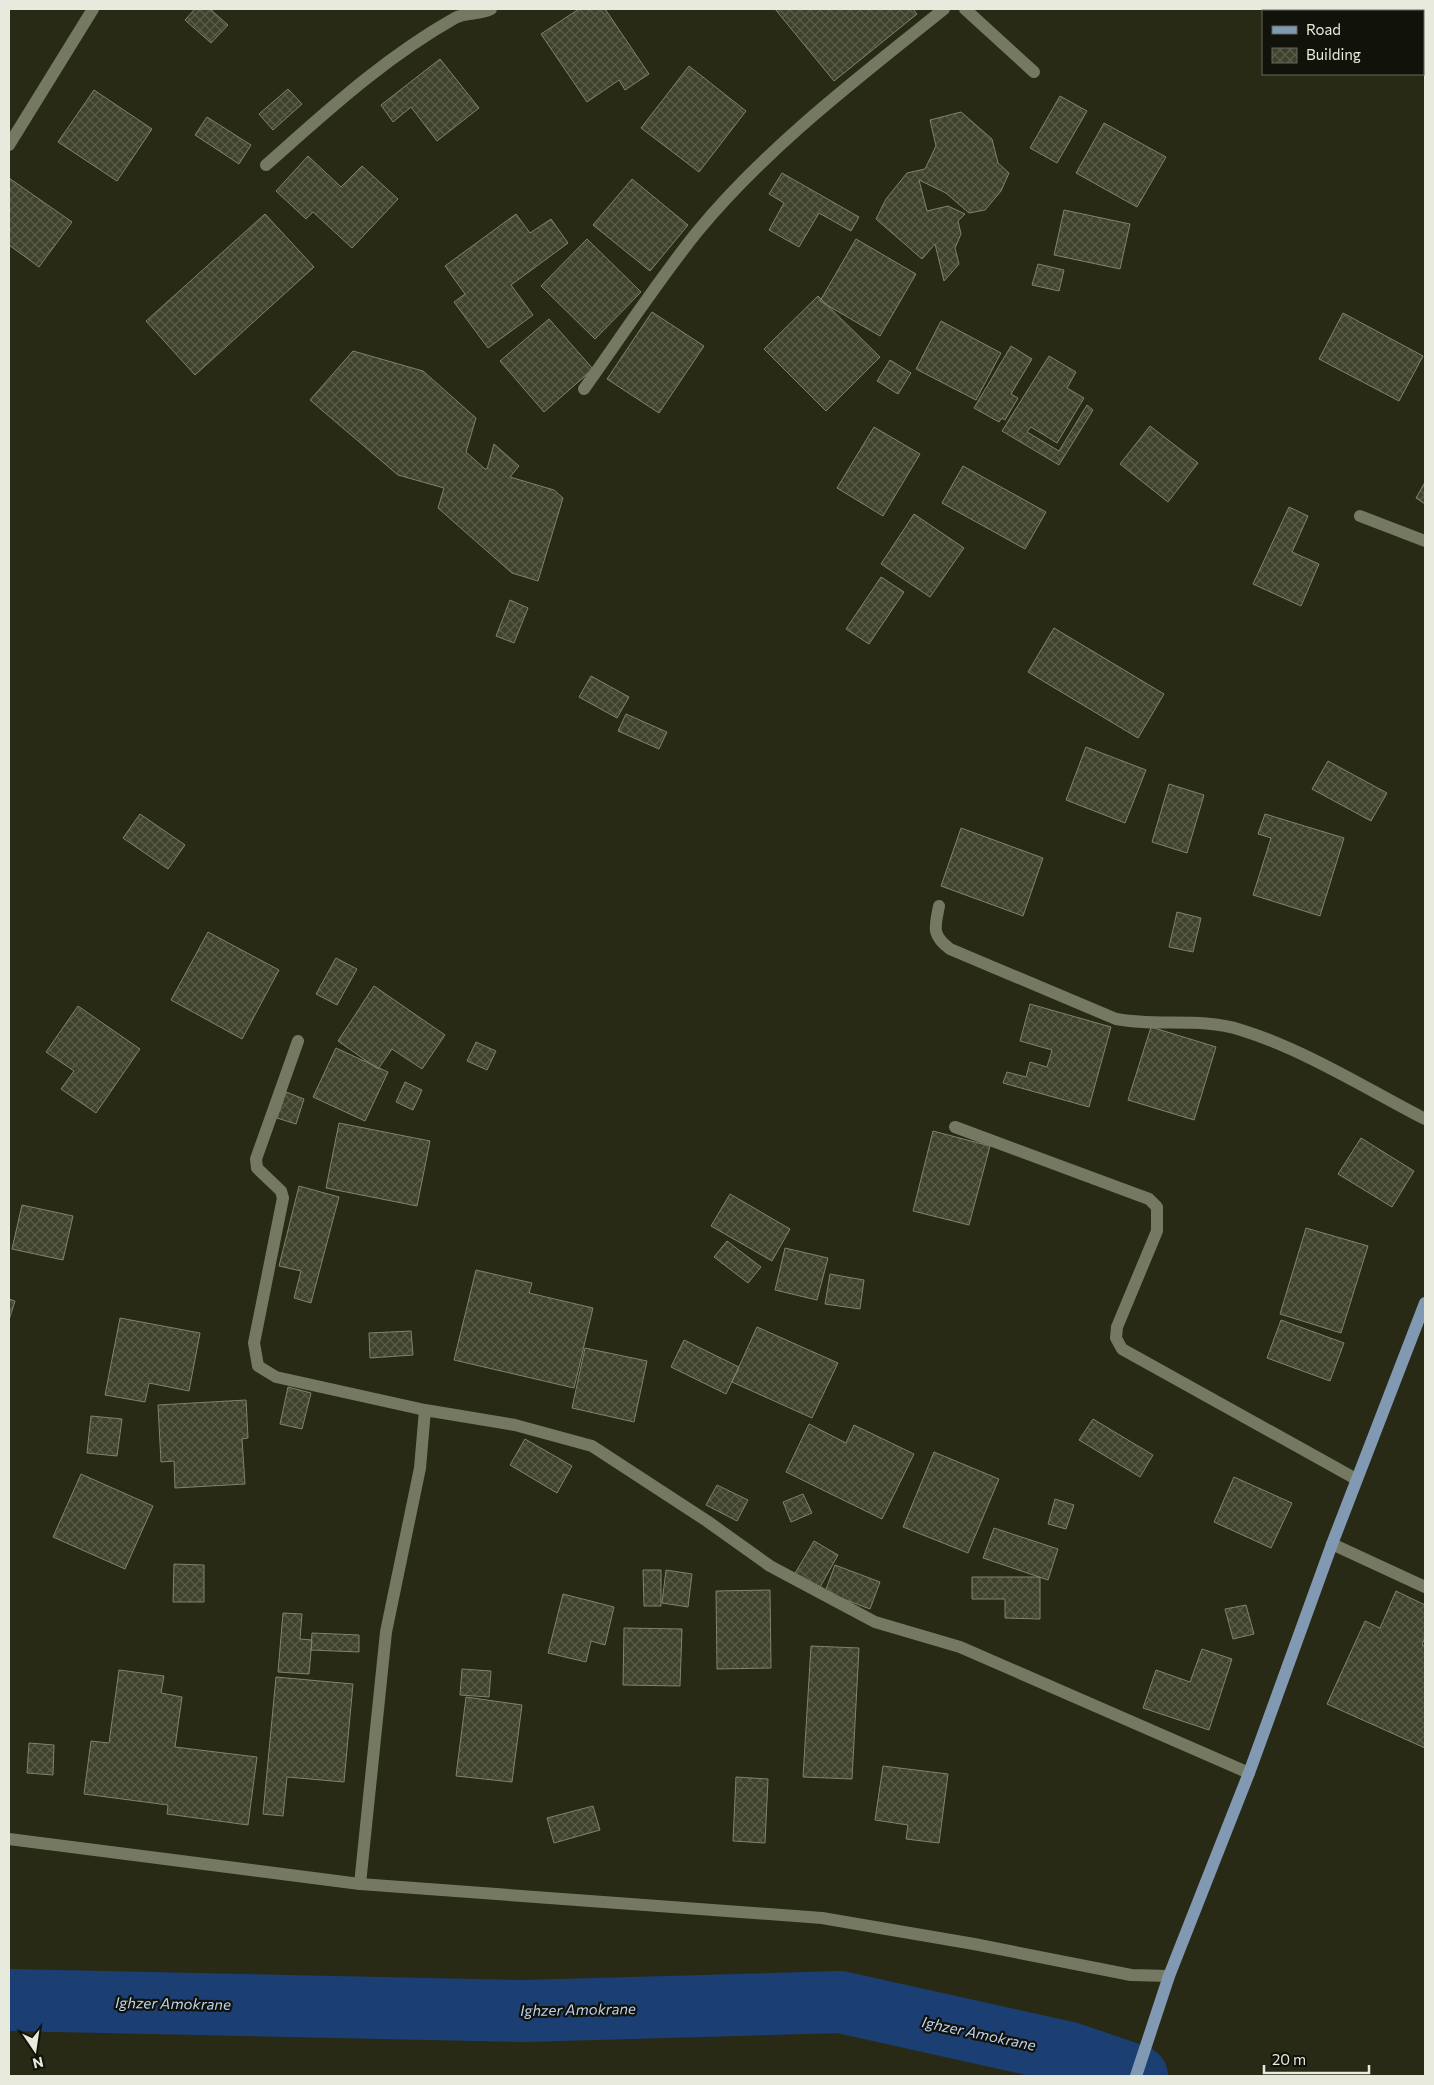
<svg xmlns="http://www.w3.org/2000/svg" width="1434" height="2085" viewBox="0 0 1434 2085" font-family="Commissioner,sans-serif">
  <defs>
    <pattern id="building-cross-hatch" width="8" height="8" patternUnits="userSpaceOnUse" patternTransform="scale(1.25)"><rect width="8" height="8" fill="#3f422c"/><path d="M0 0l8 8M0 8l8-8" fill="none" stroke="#5b5d4a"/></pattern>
  </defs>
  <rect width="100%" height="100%" fill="#282a15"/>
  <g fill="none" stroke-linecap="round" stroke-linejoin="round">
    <!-- river -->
    <path stroke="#1b3f73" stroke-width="62" d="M9,2000L525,2011L840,2002L1070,2053L1137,2076"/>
  </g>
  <!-- building -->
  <path fill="url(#building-cross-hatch)" stroke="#80836b" d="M195,9H210L228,25L211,43L185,20Z
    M579,9H605L649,74L625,90L619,80L587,102L541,34Z
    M775,9H913L917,14L834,81Z
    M440,59L479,108L437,141L411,107L393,122L381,105Z
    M689,66L746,111L699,172L641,128Z
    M288,89L302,104L273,130L259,114Z
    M94,90L152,129L117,181L58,142Z
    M1060,96L1087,111L1057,163L1030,148Z
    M961,112L992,139L998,163L1009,173L1001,191L985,210L969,213L946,193L919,180L927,211L948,206L965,214L958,221L961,234L955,248L959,264L944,281L935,244L922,259L876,219L886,199L907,173L925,169L936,146L930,120Z
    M207,117L251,145L239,164L195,135Z
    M1104,123L1166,157L1137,207L1076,173Z
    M308,156L341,187L362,166L398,199L352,248L313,212L306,219L276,191Z
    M782,173L859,217L851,231L819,213L799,247L769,230L784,203L769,194Z
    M9,178L72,222L39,267L9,245Z
    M632,179L688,225L650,271L593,225Z
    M1064,210L1130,224L1120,269L1054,255Z
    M265,214L314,267L195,375L146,321Z
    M516,214L530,233L551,219L568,243L511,285L533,315L488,348L454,302L465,294L445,266Z
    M587,239L641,292L595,339L541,286Z
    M856,239L916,274L880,336L820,301Z
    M1038,264L1064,270L1059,291L1032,285Z
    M818,296L880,357L826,411L764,349Z
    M652,312L704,346L659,413L607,379Z
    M1343,313L1423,356L1399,401L1319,359Z
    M549,319L593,369L544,412L500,361Z
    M941,321L1001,353L976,400L916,369Z
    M1011,346L1032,359L1011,394L1018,398L1005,420L1002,418L999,422L974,408Z
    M353,351L423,371L476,418L466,452L485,469H487L494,444L519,466L510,477L554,490L563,498L538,581L512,573L438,508L444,488L398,475L310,400Z
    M1049,356L1076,372L1067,388L1084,398L1057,443L1031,427L1027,432L1059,451L1087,405L1093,410L1059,465L1002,431Z
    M890,360L911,373L898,394L877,381Z
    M1150,426L1198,463L1168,502L1120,464Z
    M874,427L920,454L883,516L837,488Z
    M963,466L1046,512L1025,549L942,503Z
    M1425,482V504L1416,498Z
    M1289,507L1308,516L1292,552L1319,564L1301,606L1253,584Z
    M914,514L964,548L930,597L881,564Z
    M881,577L904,592L869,644L846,629Z
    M510,600L528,608L514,643L496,636Z
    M1054,628L1164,694L1138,738L1028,672Z
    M591,676L629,697L617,718L579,697Z
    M626,714L667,732L659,749L618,731Z
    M1086,747L1146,770L1125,823L1066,800Z
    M1328,761L1387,793L1371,821L1312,789Z
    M1169,784L1204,795L1187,853L1152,842Z
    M140,814L185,845L168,869L123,838Z
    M1265,814L1344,838L1320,916L1253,895L1271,838L1258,834Z
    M961,828L1043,858L1023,916L941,886Z
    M1177,912L1201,918L1193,952L1169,947Z
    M208,932L279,970L242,1039L171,1000Z
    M336,958L357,969L337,1005L316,994Z
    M374,986L445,1035L422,1069L392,1049L378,1069L338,1041Z
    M1030,1004L1111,1027L1089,1107L1003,1083L1007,1072L1026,1077L1030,1062L1047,1067L1052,1050L1020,1041Z
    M78,1006L140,1049L96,1113L61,1089L74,1071L46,1052Z
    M1151,1027L1216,1047L1194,1120L1128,1100Z
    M476,1042L496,1051L487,1070L467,1061Z
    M336,1048L388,1072L365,1121L313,1097Z
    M405,1082L422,1090L413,1110L396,1102Z
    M286,1092L304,1099L296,1124L277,1118Z
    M339,1123L430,1141L417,1206L326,1188Z
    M933,1131L990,1146L969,1225L913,1211Z
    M1361,1138L1414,1171L1392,1207L1338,1174Z
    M299,1186L339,1197L311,1303L294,1298L301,1271L279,1266Z
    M730,1194L790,1229L772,1261L711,1226Z
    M22,1205L73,1216L63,1260L12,1249Z
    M1306,1228L1368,1246L1341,1333L1280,1314Z
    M727,1241L761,1267L748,1283L714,1257Z
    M785,1248L828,1258L817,1300L775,1290Z
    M476,1270L532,1283L529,1293L593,1308L574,1388L454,1360Z
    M830,1274L864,1280L860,1309L825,1304Z
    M9,1299L15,1301L9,1320Z
    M120,1318L200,1333L189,1391L149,1383L145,1402L105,1395Z
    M1281,1320L1344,1343L1330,1381L1267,1358Z
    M757,1327L838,1363L812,1418L732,1382Z
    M411,1331L413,1355L370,1358L369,1333Z
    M684,1340L739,1367L726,1394L671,1367Z
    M585,1348L647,1361L634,1422L572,1408Z
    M288,1387L311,1393L302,1429L280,1424Z
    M246,1400L248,1438L242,1439L245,1484L175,1488L174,1461L161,1462L158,1405Z
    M91,1416L122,1419L117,1456L87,1453Z
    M1093,1419L1153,1455L1140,1477L1079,1440Z
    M809,1424L846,1443L854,1425L914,1454L882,1519L786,1472Z
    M525,1439L572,1466L557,1493L510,1465Z
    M934,1452L999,1479L968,1553L903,1527Z
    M81,1474L153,1506L125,1569L53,1537Z
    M1234,1477L1292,1503L1271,1548L1214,1522Z
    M717,1485L748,1500L737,1521L706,1505Z
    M803,1494L812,1513L791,1522L783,1502Z
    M1055,1499L1074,1505L1066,1529L1048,1524Z
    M994,1528L1058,1549L1048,1580L983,1558Z
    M814,1541L838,1555L819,1589L794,1575Z
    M174,1564L204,1565V1602H173Z
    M835,1565L880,1582L870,1609L825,1592Z
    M643,1570H661V1606H644Z
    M666,1570L692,1574L688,1607L662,1603Z
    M972,1577H1040V1619L1005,1618V1599H972Z
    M770,1590L771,1668L717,1669L716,1591Z
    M1396,1591L1425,1605V1637L1422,1645L1425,1646V1748L1327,1704L1365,1621L1380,1628Z
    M563,1594L614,1607L605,1645L591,1641L586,1662L548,1653Z
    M1246,1605L1254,1634L1233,1639L1225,1609Z
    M283,1613L302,1614L300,1639L312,1640L309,1674L278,1672Z
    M624,1628L682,1629L680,1686L623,1685Z
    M312,1633L359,1635V1652L311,1650Z
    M811,1646L859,1648L852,1779L803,1777Z
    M1202,1649L1232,1659L1209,1730L1143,1708L1156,1670L1190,1682Z
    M462,1669L491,1671L489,1697L460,1695Z
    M119,1670L164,1676L161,1693L182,1697L175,1747L257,1757L248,1825L167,1814L168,1805L84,1794L91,1741L109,1743Z
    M276,1677L353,1684L344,1782L287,1777L283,1816L263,1814Z
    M466,1697L522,1705L512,1782L456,1776Z
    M29,1743L54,1745L53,1775L27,1773Z
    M883,1766L948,1774L939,1843L906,1839L908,1825L875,1820Z
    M736,1777L768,1779L765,1843L733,1841Z
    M593,1806L600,1830L554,1843L547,1818Z"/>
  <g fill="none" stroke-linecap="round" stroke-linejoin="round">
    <!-- minor -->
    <path stroke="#767961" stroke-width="12" d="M965,9L1034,72
      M9,145L93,9
      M266,165C326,112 384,58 455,18C466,12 480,15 491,9
      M584,389C621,337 657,282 697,232C767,147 858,78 944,9
      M1360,516L1425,541
      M939,906C935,927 931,935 950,949L1116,1019C1157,1027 1200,1017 1241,1030C1303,1049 1367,1089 1425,1119
      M298,1041L256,1159L257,1168L281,1191L283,1198L254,1343L258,1366L276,1377L425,1410L515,1425L592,1446L707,1521L770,1566L875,1622L960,1647L1249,1773
      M955,1127L1149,1199L1157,1207V1231L1117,1327L1116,1338L1122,1349L1356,1479
      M1332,1544L1425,1587
      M9,1839L360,1884L822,1918L974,1944L1131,1975L1169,1976
      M360,1884L386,1632L420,1468L425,1410"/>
    <!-- primary -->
    <path stroke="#8199b3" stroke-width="12" d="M1136,2076L1169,1976L1249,1773L1332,1544L1425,1303"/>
  </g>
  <g text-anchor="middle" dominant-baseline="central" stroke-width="4.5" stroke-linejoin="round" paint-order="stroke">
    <!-- water labels -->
    <g font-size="15" font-style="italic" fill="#bcd2f3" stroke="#111209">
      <text transform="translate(173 2003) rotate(1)">Ighzer Amokrane</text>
      <text transform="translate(578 2009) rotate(-1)">Ighzer Amokrane</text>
      <text transform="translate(979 2033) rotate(12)">Ighzer Amokrane</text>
    </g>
  </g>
  <!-- border -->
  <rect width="1434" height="2085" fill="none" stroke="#e8eadd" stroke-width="20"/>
  <!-- legend -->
  <rect x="1262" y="10" width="162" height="65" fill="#111209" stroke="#67685e"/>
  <rect x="1272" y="26" width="25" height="8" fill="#8199b3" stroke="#67685e"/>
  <text x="1306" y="35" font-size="15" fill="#e8eadd">Road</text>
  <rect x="1272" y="48" width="25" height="15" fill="url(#building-cross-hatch)" stroke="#67685e"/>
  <text x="1306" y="60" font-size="15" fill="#e8eadd">Building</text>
  <!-- north arrow -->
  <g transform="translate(35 2050) rotate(167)" stroke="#111209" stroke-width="4" paint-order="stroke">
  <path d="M0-4L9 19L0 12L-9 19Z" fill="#e8eadd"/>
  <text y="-8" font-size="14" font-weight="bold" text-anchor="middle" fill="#e8eadd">N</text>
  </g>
  <!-- scale -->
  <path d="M1264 2065v8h105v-8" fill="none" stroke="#e8eadd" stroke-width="2.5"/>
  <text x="1272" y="2065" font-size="15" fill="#e8eadd" stroke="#111209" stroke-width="4" paint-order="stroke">20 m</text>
</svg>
